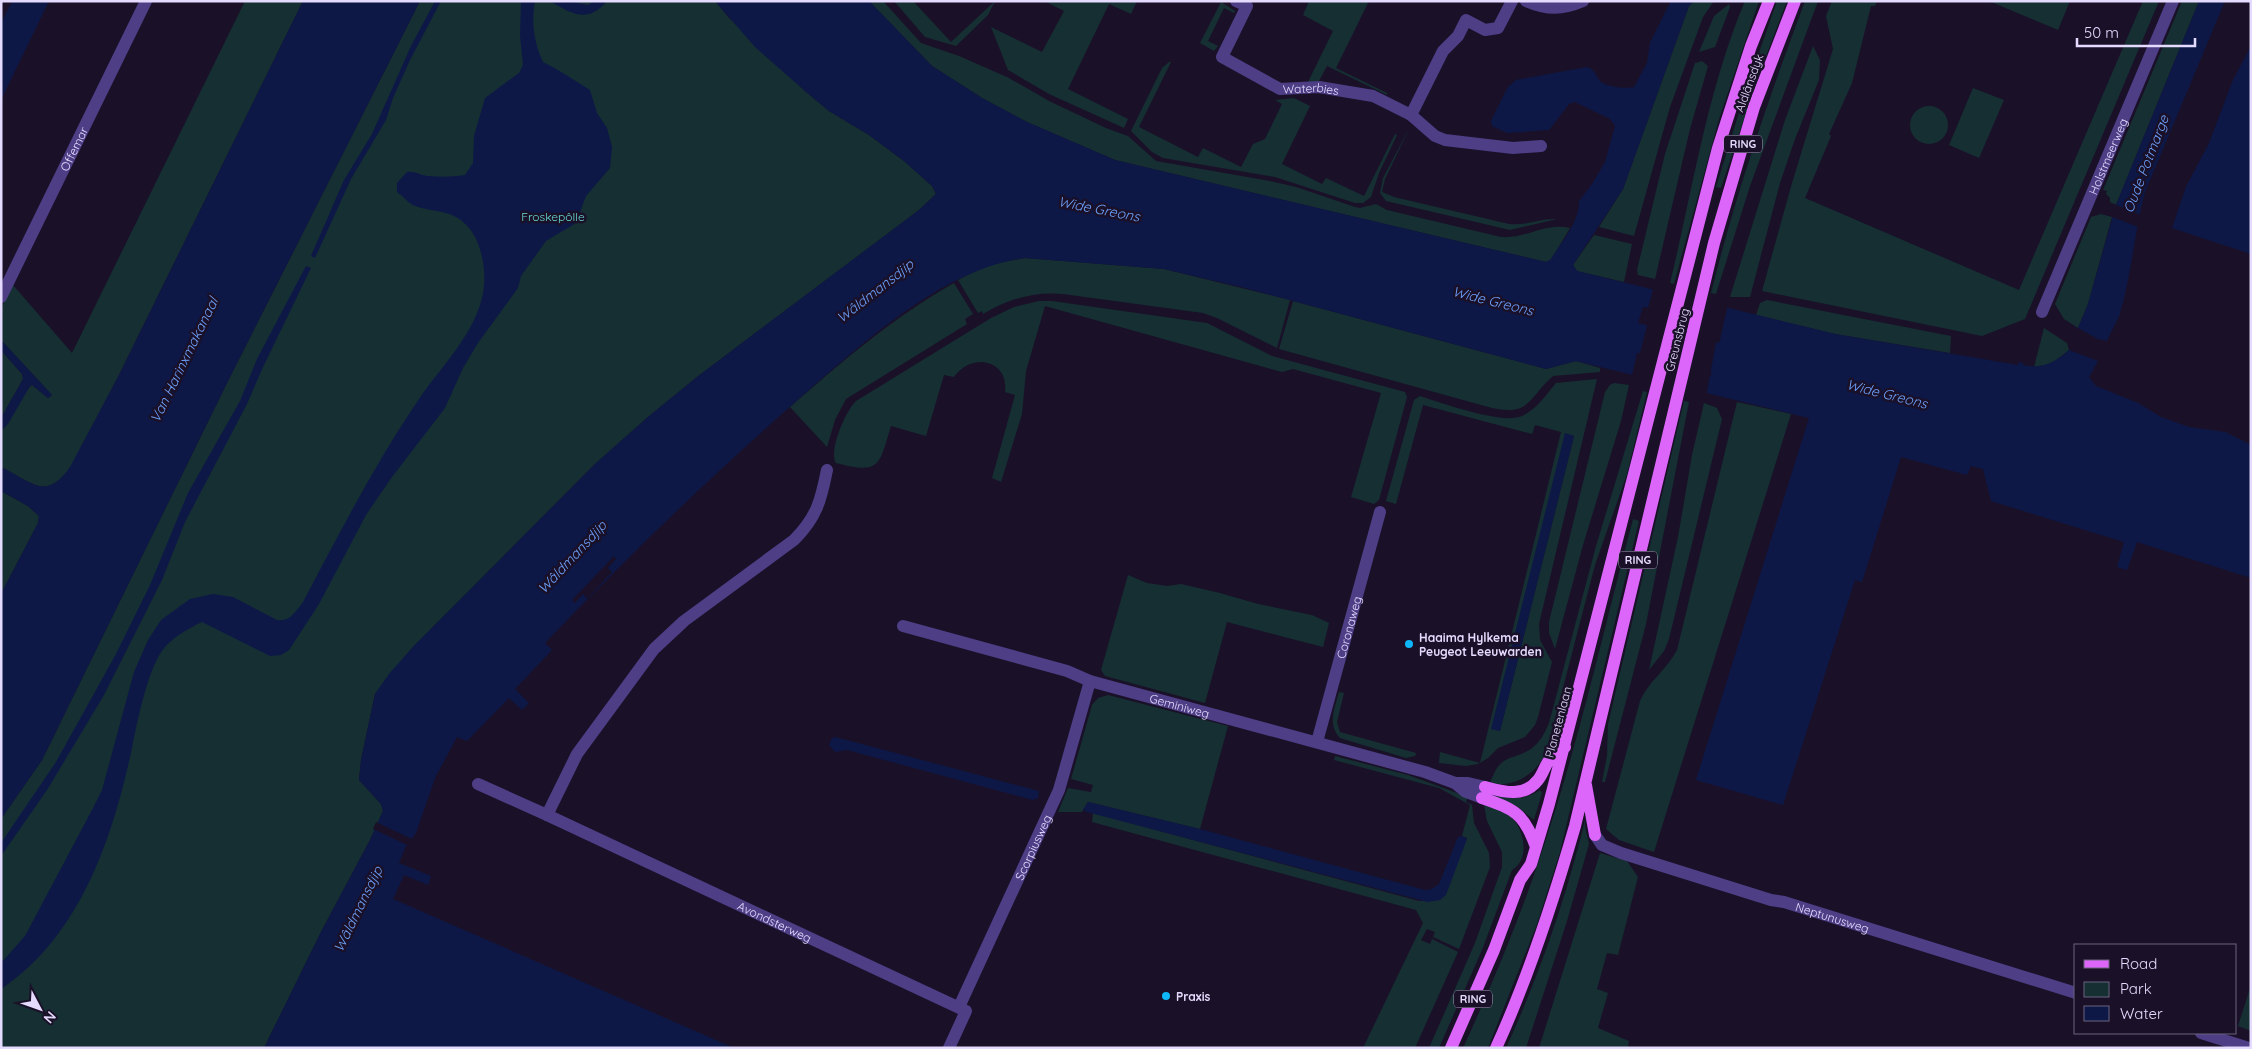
<svg xmlns="http://www.w3.org/2000/svg" width="2252" height="1049" viewBox="0 0 2252 1049" font-family="Quicksand,sans-serif">
  <rect width="100%" height="100%" fill="#1a1129"/>
  <!-- green -->
  <path fill="#152f33" fill-rule="evenodd" d="M245,1H303L119,375L71,467C46,501 33,483 3,468L1,471V431C14,418 18,396 32,385L48,398L52,395L1,340V308L13,285L72,353Z
    M420,1H715L729,18L805,91L829,111L869,135L904,161L932,186L936,194L919,210L697,377L648,417L595,464L412,648L375,694L361,760L359,780L381,804L383,811L370,840L321,932L264,1048H1V819L42,760L226,385Z
    M869,1H883L921,43L959,56L1007,77L1051,102L1106,128L1128,136L1156,161L1270,181L1296,187L1355,207L1360,208L1376,204L1387,210L1501,237C1526,239 1545,222 1570,228L1551,260L1546,262L1115,160L1027,122L982,98L932,66Z
    M894,1H913L951,42L995,1L988,15L956,46L925,37Z
    M1044,1H1137L1131,14L1109,4L1068,89L1128,119L1124,128L1049,94L1008,70L991,27L1042,52L1064,11Z
    M1309,1H1369L1336,68L1387,93V95L1327,66L1319,81L1308,82L1333,31L1303,15Z
    M1694,1H1714L1703,17L1670,107L1634,236L1599,227L1623,189L1689,6Z
    M1745,1H1759L1719,119L1674,284L1670,283C1693,189 1707,91 1745,1Z
    M1777,1H1787L1758,77L1721,188L1716,187L1746,90Z
    M1805,1H1818L1750,186L1716,294L1711,293C1736,193 1769,97 1805,1Z
    M1832,1H1877L1875,6H1871L1852,83L1829,134L1831,136L1805,198L2019,290L2143,1H2159L2025,319L1982,336L1762,291L1792,183L1833,49L1826,16Z
    M1989,1H2070L2058,30Z
    M2182,1H2199L2116,205L2110,202V198L2106,194L2107,191L2103,190Z
    M1221,2L1235,11L1234,13L1224,8L1208,41L1218,46L1214,51L1200,43Z
    M1729,4L1730,7L1715,47L1699,52L1714,16Z
    M1813,46L1820,60L1819,80L1795,139L1780,183L1750,297H1730L1785,120Z
    M1702,61L1708,66L1690,129L1655,279L1638,275L1637,270L1665,154L1695,63Z
    M1169,62H1171L1139,127L1198,157L1203,148L1241,167L1253,144L1265,139L1282,104L1275,100L1294,98L1310,106L1282,164L1322,184L1326,178L1364,196L1395,134L1397,135L1379,173L1371,197L1363,203H1355L1275,177L1163,158L1152,152L1131,131L1162,68Z
    M1973,88L2004,100L1979,158L1949,145Z
    M1910 125a19 19 0 1 1 38 0a19 19 0 1 1-38 0Z
    M1410,127L1385,179L1382,192L1394,197L1509,224C1527,226 1540,218 1557,219L1510,230L1386,201L1380,193L1383,178Z
    M2101,214L2112,217L2088,304L2078,328L2064,319L2055,304L2091,217Z
    M1594,235L1632,244L1624,282L1577,271L1573,265Z
    M1025,258L1164,269L1290,300L1277,348L1217,318L1203,313L1063,294C1034,291 1009,299 983,314L982,311L978,313L958,280L988,265Z
    M954,283L973,314L965,319L967,324L846,399L835,420L827,447L790,407C844,360 891,319 954,283Z
    M1767,300L1951,336L1950,353L1835,334L1756,315L1760,303Z
    M1039,301H1052L1207,323L1272,356L1405,392L1407,397L1379,500L1374,504L1351,497L1381,393L1293,369L1282,372L1045,306L1026,371L1022,414L1001,482L992,478L1015,395L1005,392C1009,359 971,352 954,377L944,375L926,436L891,426C879,465 881,475 836,463C828,451 846,410 856,401L991,318L1014,307Z
    M1293,301L1546,369L1576,361L1600,368V372L1553,376C1528,398 1531,416 1492,408L1279,349Z
    M2044,328L2067,343L2069,350L2051,364L2034,367Z
    M1,350L22,374L23,379L1,418Z
    M1597,379L1539,624L1540,640L1552,662L1538,717L1535,725L1525,737L1498,748L1488,758L1478,764L1466,766L1439,763L1440,752L1480,763L1561,432L1535,425L1532,434L1423,405L1396,504L1386,501L1414,400L1420,396C1442,403 1503,425 1522,416C1537,409 1546,395 1556,383ZM1566,434L1574,436L1500,731L1492,729Z
    M1614,383L1629,385L1621,421L1583,545L1555,649L1549,633V622L1605,392L1610,385Z
    M1643,391L1647,392L1627,474L1595,565L1546,753C1535,775 1514,788 1490,783C1501,753 1509,762 1531,749C1540,742 1545,733 1549,723L1596,546Z
    M1684,401L1689,402L1646,624L1605,782H1602L1607,756L1608,724Z
    M1737,402L1791,414L1654,852L1619,840L1606,829L1640,701C1649,681 1667,669 1677,650Z
    M1704,403L1717,408L1722,419L1669,639L1664,651L1649,670L1678,537L1692,455Z
    M1,491L28,506L39,516L38,523L1,594Z
    M1633,519L1639,521L1560,852L1537,924L1488,1048H1463C1490,989 1515,930 1536,869C1576,755 1602,636 1633,519Z
    M1128,575L1147,583L1167,586L1181,584L1220,593L1258,604L1312,615L1329,623L1323,647L1227,622L1205,703L1105,676L1101,670Z
    M1339,692L1344,693L1337,722L1340,732L1416,753L1415,756L1406,758L1340,738C1327,724 1335,708 1339,692Z
    M1108,695L1228,726L1200,829L1088,802L1082,812H1058L1068,788L1091,792L1093,785L1071,779L1092,705L1098,698Z
    M1335,756L1408,775L1468,797L1466,802L1472,805L1474,823L1489,853L1490,867L1459,949L1433,937L1435,932L1427,929L1421,940L1430,944L1432,939L1458,952L1415,1048H1363L1423,923L1416,910L1092,822L1093,813L1419,901H1435L1467,838L1462,836L1470,805L1439,788L1334,760Z
    M1540,790L1542,793L1534,820L1518,807L1488,793C1507,798 1522,802 1540,790Z
    M1484,805C1492,808 1503,810 1510,816C1524,828 1531,859 1512,870L1482,950L1439,1048H1429L1475,943L1502,867V852L1487,821Z
    M1586,816L1585,826L1589,844L1567,921L1526,1048H1506C1540,973 1567,896 1586,816Z
    M1600,853L1627,861L1638,877L1618,955L1607,953L1597,989L1608,993L1598,1028L1629,1041L1628,1048H1539Z
    M2251,985V1031L2238,1026Z"/>
  <!-- water -->
  <path fill="#0d1847" fill-rule="evenodd" d="M12,1H49L1,100V23Z
    M303,1H420L226,385L42,760L1,819V594L38,523L39,516L28,506L1,491V471L3,468C33,483 46,501 70,467L119,375Z
    M435,1H441L410,60L393,98L386,120L351,179L315,258L311,256L344,180L372,134L411,46Z
    M521,1H535C531,22 534,43 543,62C559,70 574,80 590,90L597,113L607,128L612,147L610,168L586,196L576,223L546,241L521,276L518,288L478,343L463,368L445,408L392,477L366,515L319,604L289,650L281,655L270,656L202,622C189,628 175,636 165,647C148,666 137,723 132,748C113,836 81,936 1,989V963L25,936L92,810L102,790L134,672L148,640L161,620L190,599L213,594L233,597L277,620C290,622 295,612 303,602C340,532 376,462 421,396C443,365 476,332 483,293C487,273 482,243 469,228C454,209 436,213 415,206C409,204 403,196 397,192V183L407,172C414,171 420,175 427,176C440,177 453,177 465,175L473,163L474,136L485,98L519,73L523,65L520,36Z
    M550,1H569L588,5L595,1H607C588,24 572,14 550,1Z
    M715,1H869L932,66L982,98L1027,122L1115,160L1546,262L1551,259C1561,243 1580,221 1579,201L1592,184L1605,162L1615,126L1610,119L1575,102L1569,104L1549,130L1507,133L1492,126L1491,121L1508,87L1516,80L1587,67C1595,69 1596,77 1601,82C1608,87 1626,89 1634,87L1647,63L1650,43L1671,1H1694L1689,6L1623,189L1573,265L1577,271L1835,334L2018,365L2019,362L2023,363V365C2043,369 2054,363 2069,350L2098,361L2089,377L2096,386L2138,403L2161,417L2189,427L2225,432L2251,445V578L2137,542L2127,570L2117,567L2124,542L1991,501L1983,469L1971,466L1967,475L1901,457L1862,582L1855,580L1783,805L1696,780L1809,418L1576,361L1546,369L1241,287L1164,269L1025,258C938,270 857,349 792,405C706,481 624,560 545,643L552,650L515,689L529,703L522,710L509,698L467,741L457,737L435,778L416,833L405,848L399,863L431,876L428,885L404,875L393,899L734,1048H264L321,932L370,840L383,811L381,804L359,780L361,760L375,694L389,674L412,648L595,464L648,417L697,377L919,210L936,194L932,186L904,161L869,135L829,111L805,91L755,47ZM1643,307L1723,326L1719,343L1639,323ZM1638,353L1712,372L1710,377L1636,359Z
    M2199,1H2225L2145,192C2134,232 2132,273 2120,313C2117,322 2111,331 2107,341L2098,339L2078,328L2088,304L2116,205Z
    M2251,46V254L2172,228L2186,187L2209,143L2233,80Z
    M306,266L311,268L263,367L247,404L185,522L162,580L104,695L47,790L1,856V843L56,762L116,654L150,585L188,493L240,401L257,359Z
    M1,340L52,395L48,398L32,385L30,386L8,424L1,431V418L23,379L22,374L1,350Z
    M1565,433L1574,436L1500,731L1491,729Z
    M835,737L1039,791L1038,798L1033,800L847,750L835,752L829,745L832,738Z
    M1088,802L1200,829L1425,890L1432,889L1439,884L1458,837L1462,836L1467,839L1446,895L1440,900L1428,902L1087,812L1083,810Z"/>
  <!-- pier -->
  <path fill="#1a1129" fill-rule="evenodd" d="M2114,204L2141,215L2138,227L2110,216Z
    M1654,286L1728,305L1719,343L1716,342L1706,397L1631,379L1637,353H1640L1647,325L1638,323L1643,307L1648,308ZM1644,310L1720,328L1717,340L1642,321Z
    M614,556L616,559L608,568L612,572L587,599L583,594L575,603L572,600Z
    M376,822L414,840L409,846L407,845L373,829Z"/>
  <g fill="none" stroke-linecap="round" stroke-linejoin="round">
    <!-- street -->
    <g stroke="#4d3e86" stroke-width="12">
      <path id="s1" d="M1236,1L1247,6L1222,57L1280,89L1319,87L1373,96L1411,115L1435,136L1445,140L1513,148L1541,146"/>
      <path d="M1526,1C1547,10 1562,10 1583,1"/>
      <path d="M1411,115L1443,51L1458,36L1466,20L1485,30L1498,28L1512,1"/>
      <path id="s2" d="M1,297L146,1"/>
      <path id="s3" d="M2042,312L2173,1"/>
      <path id="s4" d="M827,470C821,500 817,517 794,540L684,621L654,649L577,754L547,815L966,1011L949,1048"/>
      <path id="s5" d="M903,626L1067,671L1090,681L1425,772L1455,783L1466,792L1482,798"/>
      <path id="s6" d="M1317,742L1380,512"/>
      <path d="M1455,783H1468L1485,787"/>
      <path d="M478,784L547,815"/>
      <path id="s7" d="M1595,835L1602,845L1621,853L1771,900L1784,902L2076,993"/>
      <path id="s8" d="M959,1007L1059,790L1090,681"/>
      <path d="M2201,1033L2249,1048"/>
    </g>
    <!-- primary -->
    <path stroke="#dc66fa" stroke-width="12" d="M1586,785L1595,835
      M1485,787C1504,792 1524,798 1538,780C1543,774 1545,765 1550,759C1555,755 1560,751 1565,747
      M1482,798C1514,809 1524,813 1536,847
      M1451,1048L1494,950L1520,880L1531,864L1549,804L1718,148L1751,46L1769,1
      M1496,1048C1529,976 1553,902 1575,826L1714,243L1754,107L1795,1"/>
  </g>
  <!-- markers -->
  <g fill="#0eb7f7" stroke="#1a1129" stroke-width="2">
    <circle cx="1409" cy="644" r="5"/>
    <circle cx="1166" cy="996" r="5"/>
  </g>
  <g text-anchor="middle" dominant-baseline="central" stroke-width="5" stroke-linejoin="round" paint-order="stroke">
    <!-- shield labels -->
    <g fill="#1a1129" stroke="#a89ebe" stroke-width="1">
      <rect x="1724" y="135.5" width="38" height="17" rx="4"/>
      <rect x="1619" y="551.5" width="38" height="17" rx="4"/>
      <rect x="1454" y="990.5" width="38" height="17" rx="4"/>
    </g>
    <g font-size="11" font-weight="bold" fill="#e5dbfe">
      <text x="1743" y="144">RING</text>
      <text x="1638" y="560">RING</text>
      <text x="1473" y="999">RING</text>
    </g>
    <!-- street labels -->
    <g font-size="12" fill="#e5dbfe" stroke="#1a1129">
      <text transform="translate(1749 83) rotate(-70)">Aldlânsdyk</text>
      <text stroke="none"><textPath href="#s1" startOffset="166">Waterbies</textPath></text>
      <text stroke="none"><textPath href="#s2" startOffset="165">Offemar</textPath></text>
      <text stroke="none"><textPath href="#s3" startOffset="169">Holstmeerweg</textPath></text>
      <text transform="translate(1677 340) rotate(-76)">Greunsbrug</text>
      <text stroke="none"><textPath href="#s6" startOffset="119">Coronaweg</textPath></text>
      <text stroke="none"><textPath href="#s5" startOffset="288">Geminiweg</textPath></text>
      <text transform="translate(1558 722) rotate(-75)">Planetenlaan</text>
      <text stroke="none"><textPath href="#s8" startOffset="176">Scorpiusweg</textPath></text>
      <text stroke="none"><textPath href="#s7" startOffset="254">Neptunusweg</textPath></text>
      <text stroke="none"><textPath href="#s4" startOffset="706">Avondsterweg</textPath></text>
    </g>
    <!-- park labels -->
    <g font-size="12" fill="#68ddd4" stroke="#1a1129">
      <text x="553" y="216">Froskepôlle</text>
    </g>
    <!-- poi labels -->
    <g font-size="12" font-weight="bold" fill="#e5dbfe" stroke="#1a1129" text-anchor="start">
      <text x="1419" y="637">Haaima Hylkema<tspan x="1419" dy="14">Peugeot Leeuwarden</tspan></text>
      <text x="1176" y="996">Praxis</text>
    </g>
    <!-- water labels -->
    <g font-size="14" font-style="italic" fill="#6da0fa" stroke="#1a1129">
      <text transform="translate(2146 164) rotate(-69)">Oude Potmarge</text>
      <text transform="translate(1099 209) rotate(11)">Wide Greons</text>
      <text transform="translate(875 291) rotate(-38)">Wâldmansdjip</text>
      <text transform="translate(1493 301) rotate(14)">Wide Greons</text>
      <text transform="translate(184 360) rotate(-64)">Van Harinxmakanaal</text>
      <text transform="translate(1887 394) rotate(14)">Wide Greons</text>
      <text transform="translate(572 557) rotate(-47)">Wâldmansdjip</text>
      <text transform="translate(358 909) rotate(-64)">Wâldmansdjip</text>
    </g>
  </g>
  <!-- border -->
  <rect width="2252" height="1049" fill="none" stroke="#e5dbfe" stroke-width="5"/>
  <!-- legend -->
  <rect x="2074" y="944" width="162" height="90" fill="#1a1129" stroke="#6b627e"/>
  <rect x="2084" y="960" width="25" height="8" fill="#dc66fa" stroke="#6b627e"/>
  <text x="2120" y="969" font-size="15" fill="#e5dbfe">Road</text>
  <rect x="2084" y="982" width="25" height="15" fill="#152f33" stroke="#6b627e"/>
  <text x="2120" y="994" font-size="15" fill="#e5dbfe">Park</text>
  <rect x="2084" y="1006" width="25" height="15" fill="#0d1847" stroke="#6b627e"/>
  <text x="2120" y="1019" font-size="15" fill="#e5dbfe">Water</text>
  <!-- north arrow -->
  <g transform="translate(40 1009) rotate(131)" stroke="#1a1129" stroke-width="4" paint-order="stroke">
  <path d="M0-4L9 19L0 12L-9 19Z" fill="#e5dbfe"/>
  <text y="-8" font-size="14" font-weight="bold" text-anchor="middle" fill="#e5dbfe">N</text>
  </g>
  <!-- scale -->
  <path d="M2077 38v8h118v-8" fill="none" stroke="#e5dbfe" stroke-width="2.5"/>
  <text x="2084" y="38" font-size="15" fill="#e5dbfe" stroke="#1a1129" stroke-width="4" paint-order="stroke">50 m</text>
</svg>
